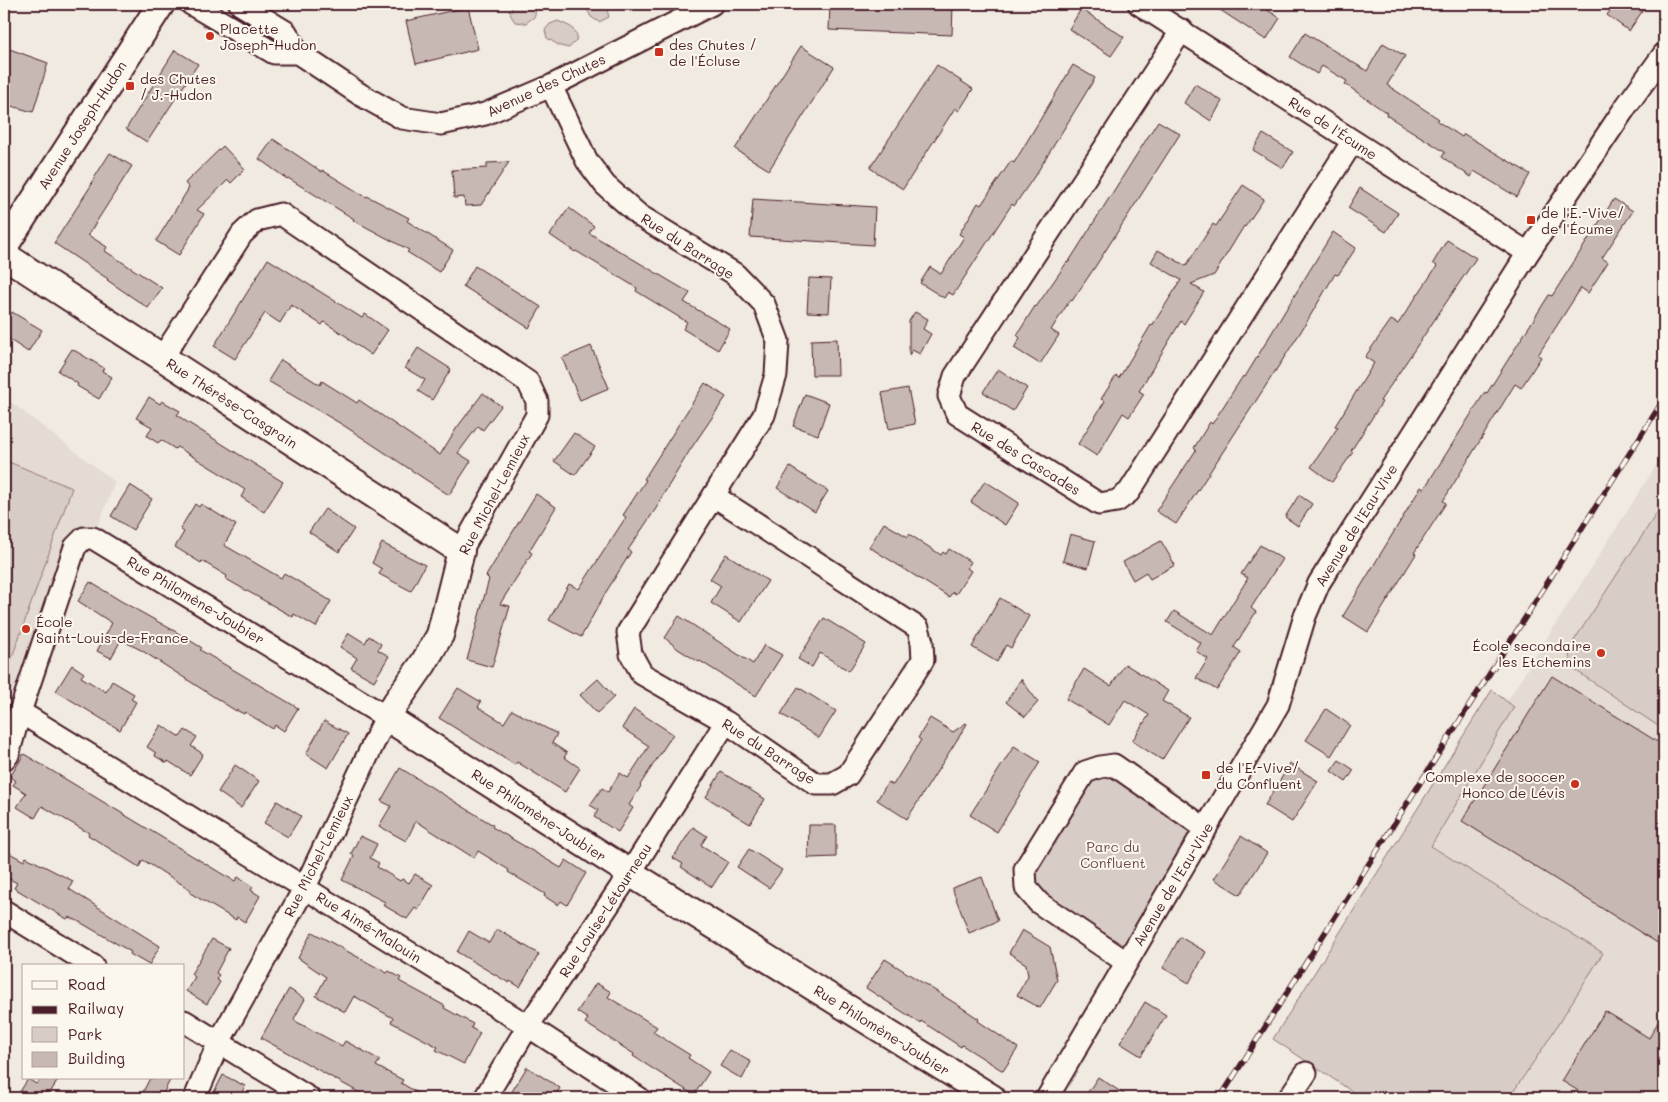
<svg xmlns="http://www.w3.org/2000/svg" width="1668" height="1102" viewBox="0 0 1668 1102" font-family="Mali,sans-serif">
  <rect width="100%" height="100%" fill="#f0eae0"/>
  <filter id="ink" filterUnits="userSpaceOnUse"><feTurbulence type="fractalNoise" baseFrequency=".02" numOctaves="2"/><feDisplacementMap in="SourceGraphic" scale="10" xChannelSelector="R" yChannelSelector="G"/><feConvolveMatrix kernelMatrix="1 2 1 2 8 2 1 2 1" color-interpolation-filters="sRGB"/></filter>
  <g filter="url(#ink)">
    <!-- built -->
    <path fill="#e4dbd2" d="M4,397L115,482L93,538L84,539L4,759Z
      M1664,453V1098H1490L1411,853Z"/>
    <!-- green -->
    <path fill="#d8ccc6" stroke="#917678" d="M510,4H536L535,16L526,23L515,22L510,14L512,9Z
      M572,4H602L606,6L609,17L599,22L591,17L587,9L574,7Z
      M558,21L571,27L577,35L576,41L569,48L560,46L547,38L545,30L550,24Z
      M4,460L72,488L4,680Z
      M1664,502V730L1572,668L1568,650Z
      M1492,690L1514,707L1431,846L1603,953L1545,1045L1509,1098H1362L1273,1039Z
      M1100,767L1206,829L1126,962L1026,888L1085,772Z"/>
    <!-- building -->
    <path fill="#c8b8b3" stroke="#4a1f2b" d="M830,4H953L952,35L829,30Z
      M1211,4H1258L1280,18L1266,40Z
      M1615,4H1647L1629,31L1607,15Z
      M468,7L478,49L416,64L406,21Z
      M1081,9L1124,37L1111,56L1069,29Z
      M1305,33L1367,71L1383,43L1405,56L1387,85L1439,119L1437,121L1462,137L1464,134L1530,174L1517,197L1474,171L1471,177L1442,157L1445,152L1386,115L1387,113L1345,84L1347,81L1322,66L1317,74L1290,57Z
      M801,46L834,67L769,170L735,149Z
      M4,47L48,63L33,112L4,104Z
      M175,50L198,64L147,142L126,129Z
      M937,65L973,89L959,111L955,108L903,189L870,168Z
      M1073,65L1095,78L1038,171L1014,206L1012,204L953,295L948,292L944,298L920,283L930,267L941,274L964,237L959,234L978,203L981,205L1011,161L1014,163Z
      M1195,84L1222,101L1211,121L1184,103Z
      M1158,121L1180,134L1095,267L1072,301L1070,300L1051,330L1059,335L1040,364L1014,348L1020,338L1017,335L1035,306L1036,307L1067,262L1068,263Z
      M1263,134L1293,152L1283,168L1253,150Z
      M273,139L322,172V170L366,197L367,196L409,218L407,221L453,250L439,272L407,252L409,250L353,220L354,219L288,178L287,179L259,159Z
      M223,146L245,169L231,183L228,180L197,210L204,214L179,255L156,241L189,188L185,183Z
      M110,153L132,166L88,235L107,247L105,251L162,288L148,308L107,280L108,279L54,243L92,184L91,183Z
      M509,162L481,205L465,206L464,197L454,198L452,170L487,168V163Z
      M1243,185L1264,199L1245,227L1244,226L1214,275L1191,284L1204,292L1184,324L1181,321L1139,391L1144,394L1129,417L1123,413L1097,456L1078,444L1105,401L1101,399L1116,376L1119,378L1151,325L1152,326L1181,280L1151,262L1158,250L1186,266L1213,224L1216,226Z
      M1360,188L1398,213L1386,232L1348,208Z
      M753,199L875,207L873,245L750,237Z
      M1614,199L1633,211L1602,258L1608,262L1588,293L1581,288L1538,355L1541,357L1521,388L1515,384L1443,501L1446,503L1414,553L1416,554L1368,632L1343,616L1421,487L1424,489L1485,392L1487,393L1549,295L1552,296Z
      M569,208L594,226L589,233L690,293L684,302L730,329L718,350L683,329L687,322L636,291L637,288L576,251L575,252L550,235Z
      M1333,232L1356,248L1338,275L1335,274L1300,333L1176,524L1156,511L1196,450L1194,448L1210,422L1212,424L1243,376L1245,377Z
      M1447,240L1476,258L1380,401L1382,402L1351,451L1353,452L1332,482L1311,467L1338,427L1335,426L1374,363L1365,357L1391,320L1398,324L1437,266L1433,263Z
      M268,259L362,318L365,314L388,330L371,355L348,339L349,338L324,322L322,325L291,305L280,323L265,313L235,359L214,346Z
      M475,266L541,307L529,328L463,286Z
      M809,278L831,279L829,313L807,312Z
      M12,312L42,330L28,352L4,336V326Z
      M915,312L928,319L923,329L931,334L920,354L912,350L909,355V321Z
      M837,339L838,375H812L811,340Z
      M591,346L609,388L580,400L562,358Z
      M418,348L451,369L432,400L418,391L425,380L405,368Z
      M72,349L104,368L102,371L112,377L99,399L77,386L78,384L58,371Z
      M281,360L320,385L322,381L357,403L359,400L440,455L456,429L483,393L501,406L483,430L478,426L458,453L471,461L449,495L343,425L268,381Z
      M998,369L1027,388L1013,411L983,392Z
      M705,383L726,397L690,450L660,500L661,501L628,550L631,552L606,592L581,637L549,620L569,584L579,589L626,517L623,515L646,480L644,479Z
      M908,388L915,424L889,429L882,393Z
      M805,394L829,403L818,435L793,426Z
      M149,397L160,404L162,401L180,411L177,415L187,422L283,482L264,512L241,497L245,490L218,472L177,447L175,449L161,440L158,443L147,436L152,427L136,418Z
      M574,433L595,447L575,475L554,461Z
      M790,467L828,491L815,512L777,488Z
      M985,481L1019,503L1005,525L971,502Z
      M130,485L152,499L133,530L111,516Z
      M536,494L556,507L529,551L532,553L500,604L510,606L492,667L467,660L489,579L486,576Z
      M1299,495L1312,504L1298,526L1285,517Z
      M195,504L199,507L201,504L236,525L224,545L281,578L284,573L331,601L316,627L294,614L293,617L226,579L227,576L202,561L201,563L175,547L184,532L180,529Z
      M325,509L354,529L339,552L309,532Z
      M884,523L908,537L909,534L941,555L943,552L946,554L949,549L971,562L967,568L971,571L956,594L953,592L949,597L869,547Z
      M1070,534L1095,541L1088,568L1063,561Z
      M1161,541L1175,565L1150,579L1146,572L1133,580L1123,562Z
      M382,543L425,565L411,591L379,574L382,569L372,563Z
      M1260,545L1282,559L1251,608L1256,612L1234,647L1241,652L1217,690L1196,678L1208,659L1196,651L1201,643L1167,622L1174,611L1213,635L1248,578L1241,574Z
      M726,554L768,581L741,622L711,603L721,586L710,579Z
      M90,582L121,601L178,633L202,648L200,650L298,708L284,731L275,725L273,729L245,712L244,714L236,710V711L141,650L121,640L111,658L97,651L112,623L78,601Z
      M1000,598L1029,616L1011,648L1006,645L997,662L972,647Z
      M679,616L753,664L764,645L782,655L756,696L700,661L699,662L678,649L665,638Z
      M824,618L866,644L849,671L820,653L812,667L798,659Z
      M349,633L365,643L369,636L381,644L378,650L389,656L374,681L351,668L357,658L340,647Z
      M1125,664L1168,691L1162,701L1189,717L1162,760L1132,741L1149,715L1125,700L1109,725L1066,699L1084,669L1111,686Z
      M72,665L84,673L81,677L106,692L112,681L134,694L131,699L136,702L120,730L56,691Z
      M1552,676L1664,746V947L1462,821Z
      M598,679L614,697L597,713L580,695Z
      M1021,679L1038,702L1025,717L1006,702Z
      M798,687L836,711L819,738L781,714Z
      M458,688L481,702L478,707L504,723L512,710L557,734L552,743L567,753L564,757L580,768L565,792L517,762L515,765L439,718Z
      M634,709L673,734L640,785L641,786L629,805L633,808L618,832L594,817L598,810L590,805L602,788L608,792L620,773L628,778L649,746L622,728Z
      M1326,709L1350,725L1331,756L1306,740Z
      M930,718L953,732L966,723L967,724L907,819L877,800L888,782L893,785L921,740L918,738Z
      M324,721L348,734L328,768L306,754Z
      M161,725L180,737L185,730L197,737L191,746L203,754L190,775L168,761L167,763L155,756L156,753L147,747Z
      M1014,746L1040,762L997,832L970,815Z
      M24,754L224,875L235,881L238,877L253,887L251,890L260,896L245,922L237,917L236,920L190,893L191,890L143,860L139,867L88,835L89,833L42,806L35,818L17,807L26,793L13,785L16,781L10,777Z
      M1339,760L1354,770L1346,782L1331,771Z
      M1290,764L1318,781L1292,822L1265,805Z
      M235,765L259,781L241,808L218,792Z
      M400,768L493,825L492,827L561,868L566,860L586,873L567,905L561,901L558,905L544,896L545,894L508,872L509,870L478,851L474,858L416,821L406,841L379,826L391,806L381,801Z
      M721,772L765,799L750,824L706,797Z
      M277,801L301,816L288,837L264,823Z
      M809,825H836V857L808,858Z
      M693,827L707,836L701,845L728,862L712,887L681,867L683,864L673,858Z
      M360,836L377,844L370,858L379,863L377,867L400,881L402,879L409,883L415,874L433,885L418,910L415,908L407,919L383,905L385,902L342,880L354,856L351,854Z
      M1241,836L1267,853L1240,895L1214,879Z
      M749,849L782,870L769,888L737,867Z
      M4,850L24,861L26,857L73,881L69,889L160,946L149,965L130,954L131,952L78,921L69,917L67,919L14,888L17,883L4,876Z
      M982,877L998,921L969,933L952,888Z
      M497,929L539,954L520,987L510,981L509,983L457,952L469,931L489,943Z
      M1022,930L1050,947L1057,980L1040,1008L1017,995L1028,976L1026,964L1009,953Z
      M312,932L387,973L389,971L401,978L399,981L445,1006L444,1008L473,1024L471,1028L480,1033L464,1064L436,1050L438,1047L391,1022L393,1018L354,996L345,1012L316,996L326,977L298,958Z
      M1180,937L1206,952L1189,983L1163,968Z
      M212,939L229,948L216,973L219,975L216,979L220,982L207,1004L186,991L195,977L191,974Z
      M885,959L961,1007L979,1019L978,1021L1018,1048L1003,1071L962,1045L961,1047L921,1021L920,1023L866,988Z
      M596,983L611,992L608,997L657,1027L653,1032L690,1055L688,1058L709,1072L694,1095L633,1056L634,1054L585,1023L588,1019L577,1012Z
      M289,989L305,999L294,1019L295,1021L342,1046L345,1041L380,1060L376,1066L403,1080L401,1083L426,1098H369L261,1038Z
      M1145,1002L1166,1015L1141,1056L1120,1043Z
      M1605,1011L1649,1038L1664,1012V1098H1590L1562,1081Z
      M730,1050L751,1062L742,1079L720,1066Z
      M527,1067L560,1088L554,1098H508Z
      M223,1075L245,1086L239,1098H211Z
      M1098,1077L1130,1098H1084Z
      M42,1078H59L50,1093L59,1098H16L28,1079L36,1084Z
      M150,1078H171L161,1098H140Z"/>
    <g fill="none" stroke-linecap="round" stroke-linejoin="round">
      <!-- minor casing -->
      <g stroke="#4a1f2b" stroke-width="25">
        <path id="minor" d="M191,4L274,53H298
          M240,4L286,32L298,53L361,95L402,118L441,124L485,114L551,86L712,4
          M1139,4L1528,253
          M1182,30L955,376L949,396L957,414L1099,504L1117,501L1129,492L1353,141
          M551,86L587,161L605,185L640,216L735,274L764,304L778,341L776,375L764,415L628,632L631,654L642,674L726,722L816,784H832L848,775L923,660L922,642L918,628L714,496
          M162,358L242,234L257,220L281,214L528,382L537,401V415L461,551
          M20,712L528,1026L639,1098
          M4,759L8,755L20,712L75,547L84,538H93L386,717L305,887L219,1042L195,1098
          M4,911L93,966
          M1126,962L1039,903L1026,888L1025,869L1085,772L1100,767L1114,765L1206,829
          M184,1021L309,1098
          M485,1098L528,1026L630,873L726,722
          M1047,1098L1278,705L1305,616L1319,583L1528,253L1627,105L1664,54
          M1289,1098L1306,1073"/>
      </g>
      <!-- tertiary casing -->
      <g stroke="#4a1f2b" stroke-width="30">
        <path id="tertiary" d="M4,247L161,4
          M4,255L461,551L440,635L423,664L386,717L630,873L992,1098"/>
      </g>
      <!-- minor -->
      <use href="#minor" stroke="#fbf7ec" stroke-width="21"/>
      <!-- tertiary -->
      <use href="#tertiary" stroke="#fbf7ec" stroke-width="26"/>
      <!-- rail casing -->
      <g stroke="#4a1f2b" stroke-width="5.5">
        <path id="rail" d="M1220,1098L1664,399"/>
      </g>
      <!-- rail -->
      <use href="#rail" stroke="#fbf7ec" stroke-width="4" stroke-dasharray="11" stroke-linecap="butt"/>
    </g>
  </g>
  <!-- markers -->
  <g fill="#c8321e" stroke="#fbf7ec" stroke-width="2">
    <circle cx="210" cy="36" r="5"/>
    <rect x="654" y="47" width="10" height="10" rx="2.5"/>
    <rect x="125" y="81" width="10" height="10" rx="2.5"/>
    <rect x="1526" y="215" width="10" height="10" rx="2.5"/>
    <circle cx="26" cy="629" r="5"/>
    <circle cx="1601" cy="653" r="5"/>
    <rect x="1201" y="770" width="10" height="10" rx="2.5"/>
    <circle cx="1575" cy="784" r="5"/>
  </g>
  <g text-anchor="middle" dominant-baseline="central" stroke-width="4" stroke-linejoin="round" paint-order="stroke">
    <!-- poi labels -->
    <g font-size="14" fill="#4a1f2b" stroke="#fbf7ec" text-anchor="start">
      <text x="220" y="28">Placette<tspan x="220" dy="16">Joseph-Hudon</tspan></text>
      <text x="669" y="44">des Chutes /<tspan x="669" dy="16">de l'Écluse</tspan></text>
      <text x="140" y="78">des Chutes<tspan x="140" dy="16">/ J.-Hudon</tspan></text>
      <text x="1541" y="212">de l'E.-Vive/<tspan x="1541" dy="16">de l'Écume</tspan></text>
      <text x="36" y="621">École<tspan x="36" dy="16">Saint-Louis-de-France</tspan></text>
      <text x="1591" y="645" text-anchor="end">École secondaire<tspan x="1591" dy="16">les Etchemins</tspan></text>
      <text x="1216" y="767">de l'E.-Vive/<tspan x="1216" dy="16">du Confluent</tspan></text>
      <text x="1565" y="776" text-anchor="end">Complexe de soccer<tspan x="1565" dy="16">Honco de Lévis</tspan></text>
    </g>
    <!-- street labels -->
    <g font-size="14" fill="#4a1f2b" stroke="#fbf7ec">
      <text transform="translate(546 85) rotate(-25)">Avenue des Chutes</text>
      <text transform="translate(82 125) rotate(-57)">Avenue Joseph-Hudon</text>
      <text transform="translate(1333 128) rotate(33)">Rue de l'Écume</text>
      <text transform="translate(688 246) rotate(33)">Rue du Barrage</text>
      <text transform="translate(232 403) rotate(33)">Rue Thérèse-Casgrain</text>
      <text transform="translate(1026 458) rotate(32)">Rue des Cascades</text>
      <text transform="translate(494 494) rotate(-62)">Rue Michel-Lemieux</text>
      <text transform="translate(1356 525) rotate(-58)">Avenue de l'Eau-Vive</text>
      <text transform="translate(196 600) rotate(31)">Rue Philomène-Joubier</text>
      <text transform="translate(769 751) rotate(33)">Rue du Barrage</text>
      <text transform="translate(539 815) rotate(33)">Rue Philomène-Joubier</text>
      <text transform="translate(318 856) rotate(-63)">Rue Michel-Lemieux</text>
      <text transform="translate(1173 884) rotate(-59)">Avenue de l'Eau-Vive</text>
      <text transform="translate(605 910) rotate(-57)">Rue Louise-Létourneau</text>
      <text transform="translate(369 927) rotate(32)">Rue Aimé-Malouin</text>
      <text transform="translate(882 1030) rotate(32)">Rue Philomène-Joubier</text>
    </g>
    <!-- park labels -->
    <g font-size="14" fill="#6e4a52" stroke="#fbf7ec">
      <text x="1113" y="846">Parc du<tspan x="1113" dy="16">Confluent</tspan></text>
    </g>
  </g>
  <!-- margin -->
  <rect width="1668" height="1102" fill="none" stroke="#fbf7ec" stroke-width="20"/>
  <rect x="10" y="10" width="1648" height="1082" fill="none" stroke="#4a1f2b" stroke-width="2" filter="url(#ink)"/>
  <!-- legend -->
  <rect x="22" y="964" width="162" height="115" fill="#fbf7ec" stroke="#b4a19f"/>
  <rect x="32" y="981" width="25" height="8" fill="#fbf7ec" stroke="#b4a19f"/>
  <text x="68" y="990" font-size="15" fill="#4a1f2b">Road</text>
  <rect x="32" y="1006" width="25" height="8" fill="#4a1f2b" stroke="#b4a19f"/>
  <text x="68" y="1014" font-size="15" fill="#4a1f2b">Railway</text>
  <rect x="32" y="1027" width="25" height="15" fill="#d8ccc6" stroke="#b4a19f"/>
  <text x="68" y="1040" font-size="15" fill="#4a1f2b">Park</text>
  <rect x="32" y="1052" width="25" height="15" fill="#c8b8b3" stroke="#b4a19f"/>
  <text x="68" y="1064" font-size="15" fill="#4a1f2b">Building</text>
</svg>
